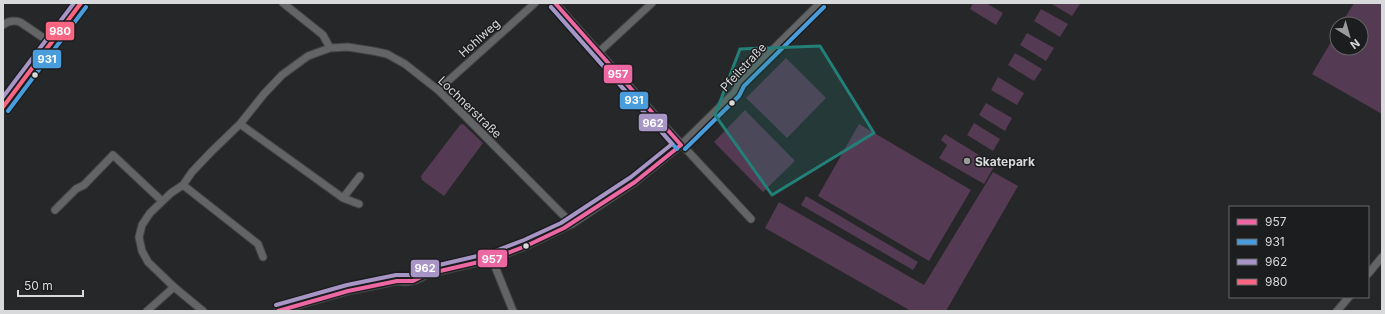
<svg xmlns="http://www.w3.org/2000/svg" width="1385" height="314" viewBox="0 0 1385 314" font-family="Inter,sans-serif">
  <rect width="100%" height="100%" fill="#262728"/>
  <!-- green -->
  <path fill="#543a52" d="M973,3H986L1003,13L996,25L970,9Z
    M1050,3H1078L1080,4L1072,16Z
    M1354,3H1382V114L1312,74L1337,32V48H1361V24H1341Z
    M1041,9L1068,24L1060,37L1034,21Z
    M1027,33L1054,48L1046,61L1020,45Z
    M1015,53L1042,69L1034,81L1008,65Z
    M786,58L826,98L787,138L746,98Z
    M998,77L1024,93L1017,105L991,90Z
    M986,103L1012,118L1005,131L979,115Z
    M745,110L795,161L763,192L714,142Z
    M974,123L1000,139L993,151L967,135Z
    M463,124L483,143L444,196L422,180L421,176L460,125Z
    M859,124L971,190L929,261L818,196Z
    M945,134L995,165L984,184L939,158L947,145L941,140Z
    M993,172L1018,186L946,311H911L765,228L779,202L924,285Z
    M806,196L918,262L913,270L801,205Z"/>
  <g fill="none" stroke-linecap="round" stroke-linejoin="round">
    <!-- minor casing -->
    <g stroke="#434445" stroke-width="9">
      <path id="minor" d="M283,3L323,35L330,48
        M555,3L671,133L751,219
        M3,25C8,21 14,20 20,22L51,43
        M599,52L652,3
        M438,90L535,3
        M240,124L343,198L359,204
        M183,185L258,244L263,257
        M343,198L360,176
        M55,210L76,189L84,185L113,155L162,201
        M492,259L513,311
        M1368,274L1382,257
        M147,311L174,287
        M203,311L174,287L148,262L142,251L139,237L142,225L150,213L171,193L183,185L192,172L211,152L240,124L264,94L282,75L308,56L330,48L348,47L373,51L387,54L405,64L438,90L464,115L572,224
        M278,311L348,291L397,281C409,283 417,281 427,274L492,259L526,246L572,224L635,182L681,145L735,92L739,83L820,3
        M1337,311L1349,297"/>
    </g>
    <!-- secondary casing -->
    <g stroke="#434445" stroke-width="12">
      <path id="secondary" d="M3,107L81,3"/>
    </g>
    <!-- minor -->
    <use href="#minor" stroke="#636465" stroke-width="7"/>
    <!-- secondary -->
    <use href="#secondary" stroke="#636465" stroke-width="10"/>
    <!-- bus-1 casing -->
    <g stroke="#1c1d1f" stroke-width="7">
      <path id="bus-1" d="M555,3L681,145
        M278,311L348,291L397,281H413L427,274L492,259L526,246L564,228L635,182L681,145"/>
    </g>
    <!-- bus-2 casing -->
    <g stroke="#1c1d1f" stroke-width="7">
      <path id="bus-2" d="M551,7L677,149
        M8,111L86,7
        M685,149L739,96L744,86L824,7"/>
    </g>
    <!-- bus-3 casing -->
    <g stroke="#1c1d1f" stroke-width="7">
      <path id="bus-3" d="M3,97L74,3
        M276,305L347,285L396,275H411L426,268L490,253L524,240L561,223L631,177L672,144L551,7"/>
    </g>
    <!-- bus-4 casing -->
    <g stroke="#1c1d1f" stroke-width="7">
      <path id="bus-4" d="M3,107L81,3"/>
    </g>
    <!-- bus-1 -->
    <use href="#bus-1" stroke="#ed67a3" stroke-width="4"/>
    <!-- bus-2 -->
    <use href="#bus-2" stroke="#4a9ddd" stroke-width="4"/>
    <!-- bus-3 -->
    <use href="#bus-3" stroke="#a795c6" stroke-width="4"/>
    <!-- bus-4 -->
    <use href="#bus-4" stroke="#fa6682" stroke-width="4"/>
  </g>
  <!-- marked area -->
  <path fill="#238079" fill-opacity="0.2" stroke="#238079" stroke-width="3" stroke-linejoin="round" d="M820,46L874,133L772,195L715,115L740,49Z"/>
  <!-- markers -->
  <g fill="#d8d9db" stroke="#1c1d1f" stroke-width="1.5">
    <circle cx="35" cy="75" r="3.5"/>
    <circle cx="732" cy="103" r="3.5"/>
    <circle cx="526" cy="246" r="3.5"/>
  </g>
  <circle fill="#9a9b9c" stroke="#1c1d1f" stroke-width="1.5" cx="967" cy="161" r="4"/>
  <g text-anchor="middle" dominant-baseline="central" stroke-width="3" stroke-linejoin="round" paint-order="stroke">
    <!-- street labels -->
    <g font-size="12" fill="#d8d9db" stroke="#1c1d1f">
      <text transform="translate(479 38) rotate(-42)">Hohlweg</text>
      <text transform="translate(743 67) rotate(-47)">Pfeilstraße</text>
      <text transform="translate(470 107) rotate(44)">Lochnerstraße</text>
    </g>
    <!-- poi labels -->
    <g font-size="12" font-weight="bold" fill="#d8d9db" stroke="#1c1d1f" text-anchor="start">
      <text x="975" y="161">Skatepark</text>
    </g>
  </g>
  <g stroke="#1c1d1f" stroke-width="1.5">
    <rect x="45" y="21" width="30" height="20" rx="4" fill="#fa6682"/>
    <rect x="32" y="49" width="30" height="20" rx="4" fill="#4a9ddd"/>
    <rect x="603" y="64" width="30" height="20" rx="4" fill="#ed67a3"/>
    <rect x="619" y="91" width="30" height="19" rx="4" fill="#4a9ddd"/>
    <rect x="638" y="113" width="30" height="19" rx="4" fill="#a795c6"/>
    <rect x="477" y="249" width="31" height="19" rx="4" fill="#ed67a3"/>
    <rect x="410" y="259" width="30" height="19" rx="4" fill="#a795c6"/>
  </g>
  <g font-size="11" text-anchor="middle" font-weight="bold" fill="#fff">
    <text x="60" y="35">980</text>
    <text x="47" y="63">931</text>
    <text x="618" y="78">957</text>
    <text x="634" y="104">931</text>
    <text x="653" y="127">962</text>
    <text x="492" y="263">957</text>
    <text x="425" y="272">962</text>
  </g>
  <!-- border -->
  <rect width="1385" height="314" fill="none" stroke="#d8d9db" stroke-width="8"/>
  <!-- legend -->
  <rect x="1229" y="206" width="140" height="92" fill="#1c1d1f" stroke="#67686a"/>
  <rect x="1237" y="219" width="20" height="6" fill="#ed67a3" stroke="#67686a"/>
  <text x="1265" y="226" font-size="12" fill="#d8d9db">957</text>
  <rect x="1237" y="239" width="20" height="6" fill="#4a9ddd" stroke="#67686a"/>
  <text x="1265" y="246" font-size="12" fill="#d8d9db">931</text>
  <rect x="1237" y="259" width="20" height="6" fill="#a795c6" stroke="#67686a"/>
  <text x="1265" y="266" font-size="12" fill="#d8d9db">962</text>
  <rect x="1237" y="279" width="20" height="6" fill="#fa6682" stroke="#67686a"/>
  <text x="1265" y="286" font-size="12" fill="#d8d9db">980</text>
  <!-- north arrow -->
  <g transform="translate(1349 36) rotate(143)"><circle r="19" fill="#1c1d1f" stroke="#67686a"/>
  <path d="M0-3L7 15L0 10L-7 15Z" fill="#9a9b9c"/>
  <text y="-6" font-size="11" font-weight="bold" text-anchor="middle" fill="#d8d9db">N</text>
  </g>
  <!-- scale -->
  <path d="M18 290v6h65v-6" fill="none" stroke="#d8d9db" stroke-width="2"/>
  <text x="24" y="290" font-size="12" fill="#d8d9db" stroke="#1c1d1f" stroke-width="3" paint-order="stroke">50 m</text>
</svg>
